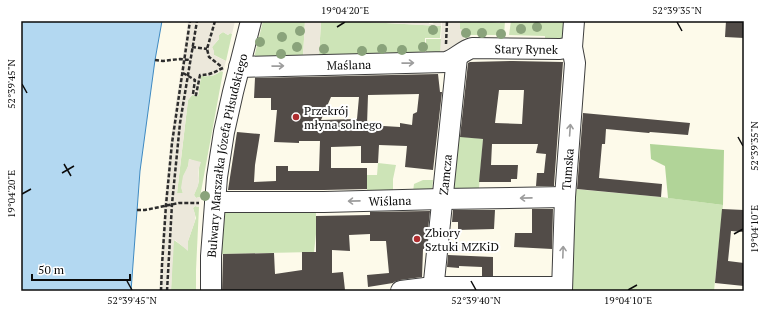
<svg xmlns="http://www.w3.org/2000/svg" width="765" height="312" viewBox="0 0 765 312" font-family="'PT Serif',serif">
  <rect width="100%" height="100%" fill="#fdfaea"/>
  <!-- green -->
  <path fill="#cde4b7" d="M263,21H305L303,57L254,58Z
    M321,21H349L441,26L440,38H425V53L319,56Z
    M460,21H492V22L500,23V21H505L504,35H464V30H460Z
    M511,21H565L562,39L545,42V36L509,35Z
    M223,32L228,35L230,33L232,34L226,61L214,55V52L212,47L219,39V35L220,34Z
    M426,39H441V52L426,53Z
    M221,71L223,72L200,197L196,198L194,195C196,189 199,184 199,179C199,172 198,169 200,163L189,159C189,173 179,178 183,194L177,193L188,100L192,95L198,96L201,76C208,77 215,76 221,71Z
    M457,136L483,139L479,188L455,189L453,187Z
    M378,163L396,165L393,179V193H367V175H377Z
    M423,180H433L432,192H413L414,184Z
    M574,189L661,197L723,205L714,291H572Z
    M195,206L199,207L196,270V291H171L173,241L174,240L188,250V241L196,218L193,208Z
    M316,211V234L314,252L221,254L225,212Z"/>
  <!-- forest -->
  <path fill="#b1d498" d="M650,144L724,150L723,205L668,198L665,166L651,159Z"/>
  <!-- plaza -->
  <path fill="#ece8db" d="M188,21H235L232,34L230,33L228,35L223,32L220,34L219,35V39L212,47L214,51V55L226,61L223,72L221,71L214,75L211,76H201L198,96L192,95L188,100L177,193H183L181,188L183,176L188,166L189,159L201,162L198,171L199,179L198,186L194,195L196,198L200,197L199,207L195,206L193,208L195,214V221L188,241V251L175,240L174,241L171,291H159L164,206L171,137Z
    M305,21H321L319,56L303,57Z
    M349,21H389L393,22V21H409L410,23H413L414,21H429V24H433L434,21H441V26Z
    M442,21H460V29L464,30V44L452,53H440Z"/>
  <!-- water -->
  <path fill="#b3d8f1" stroke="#3f8ac2" d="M21,21H162L155,60L140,171L131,291H21Z"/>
  <!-- building -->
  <path fill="#524c48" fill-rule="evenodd" d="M726,21H744V38L725,37Z
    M513,61L563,62L554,185V186H536L537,173H544L546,154L536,153L538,144H492L491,165H518L517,179H511V182H479L483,139L460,137L468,63L470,62ZM499,90H524L522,124L495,123Z
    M438,74L440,92H442L433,170L405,167L407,146L379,145L378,163H361V146L331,147V168H367V189L324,190H228L237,132L260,134L255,165L254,182L276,181V166H288V171H319L320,141H299V143L274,142L277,110H271V98H254L255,78ZM419,94L417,112L413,114L412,125L400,123V127L367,125L368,95ZM331,97H359L357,119L321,120Z
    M583,113L690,123L688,135L650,132L649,133L606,129L605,144H602L599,178L662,184L661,197L577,189Z
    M532,209H553L552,249L514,247L515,233H532Z
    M722,209L744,210V232L731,231L728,261L744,263V286L715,283Z
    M453,210H495L494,229L458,230V222H452Z
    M430,211L426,249H423L422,277L400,280L394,282L393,283L368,287L367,275L389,273L386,241H370V234L349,235L350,251L332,250V273L343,272L345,290L332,291H222L223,254L274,253L275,274L302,270V252H316V216L370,215V212Z
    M448,255L493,257V276H482V267L459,266V268L447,267Z"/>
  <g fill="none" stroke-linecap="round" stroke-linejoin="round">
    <!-- minor casing -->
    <g stroke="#3e3e3e" stroke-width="22">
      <g id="minor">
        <path id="s1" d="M239,67L446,62C456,59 462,51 472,48L560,49L572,47"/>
        <path id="s2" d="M215,202H324L442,199L565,197"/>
        <path id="s3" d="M211,291V256L217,177L224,132L233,92L251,21"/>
        <path d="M401,291L433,287H562"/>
        <path id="s4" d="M433,291L457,57"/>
        <path id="s5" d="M562,291L565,197L575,63L572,47L574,21"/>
      </g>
    </g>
    <!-- path -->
    <path stroke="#2d2d2d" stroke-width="2.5" stroke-dasharray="4 2" stroke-linecap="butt" d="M215,21L207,49L209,57L222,67
      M446,44L447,21
      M192,47L207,49
      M155,60L163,61L180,59L190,60
      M183,73L195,80L193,94L196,95L200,75C211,75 214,72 223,68
      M137,210H145L179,203H199
      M161,291L162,265L166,205L172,143L190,21
      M167,291L172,204L180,123L197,21"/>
    <!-- minor -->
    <use href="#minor" stroke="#fff" stroke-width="20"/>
  </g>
  <!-- trees -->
  <g fill="#8aa37b">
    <circle cx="537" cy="27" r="5"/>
    <circle cx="521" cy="29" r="5"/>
    <circle cx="433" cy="30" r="5"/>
    <circle cx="300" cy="31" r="5"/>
    <circle cx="466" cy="33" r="5"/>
    <circle cx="482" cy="33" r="5"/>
    <circle cx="501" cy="34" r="5"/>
    <circle cx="282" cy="37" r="5"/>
    <circle cx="260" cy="42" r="5"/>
    <circle cx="297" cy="47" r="5"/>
    <circle cx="423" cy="47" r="5"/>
    <circle cx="324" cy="49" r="5"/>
    <circle cx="382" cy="49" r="5"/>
    <circle cx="402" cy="50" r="5"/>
    <circle cx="362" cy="51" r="5"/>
    <circle cx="281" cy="54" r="5"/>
    <circle cx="205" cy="196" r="5"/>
  </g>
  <!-- one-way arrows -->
  <defs><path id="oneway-shaft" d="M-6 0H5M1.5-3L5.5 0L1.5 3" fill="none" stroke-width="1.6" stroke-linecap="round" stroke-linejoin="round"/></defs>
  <g stroke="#9d9d9d">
    <use href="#oneway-shaft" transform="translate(408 63) rotate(-1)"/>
    <use href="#oneway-shaft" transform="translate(278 66) rotate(-1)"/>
    <use href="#oneway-shaft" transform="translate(570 130) rotate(-86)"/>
    <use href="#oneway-shaft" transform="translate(526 198) rotate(179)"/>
    <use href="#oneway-shaft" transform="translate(354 201) rotate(179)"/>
    <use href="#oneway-shaft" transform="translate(563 252) rotate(-88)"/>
  </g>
  <!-- ticks -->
  <path fill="none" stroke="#0b0b0b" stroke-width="1.5" d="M677,22L682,31M337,27L345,22M22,84L27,93M738,137L743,146M64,164L71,176M62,173L74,166M22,194L31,189M734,234L743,229M127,281L132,290M471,281L476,290M628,290L637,285"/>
  <!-- markers -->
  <g fill="#af2e30" stroke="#fff" stroke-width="1.5">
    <circle cx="296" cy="117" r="4"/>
    <circle cx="417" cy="239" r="4"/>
  </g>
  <g text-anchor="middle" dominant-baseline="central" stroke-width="4" stroke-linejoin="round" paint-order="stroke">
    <!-- street labels -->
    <g font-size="12" fill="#0b0b0b" stroke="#fff">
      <text stroke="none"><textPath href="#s1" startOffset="291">Stary Rynek</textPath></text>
      <text stroke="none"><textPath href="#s1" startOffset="110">Maślana</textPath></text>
      <text stroke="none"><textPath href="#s3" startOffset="137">Bulwary Marszałka Józefa Piłsudskiego</textPath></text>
      <text stroke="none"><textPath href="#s5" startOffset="122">Tumska</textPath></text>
      <text stroke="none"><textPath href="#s4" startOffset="117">Zamcza</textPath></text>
      <text stroke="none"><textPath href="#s2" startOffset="175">Wiślana</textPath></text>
    </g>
    <!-- poi labels -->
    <g font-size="12" fill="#0b0b0b" stroke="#fff" text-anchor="start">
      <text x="304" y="110">Przekrój<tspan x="304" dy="14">młyna solnego</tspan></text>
      <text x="425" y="232">Zbiory<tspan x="425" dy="14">Sztuki MZKiD</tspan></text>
    </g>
  </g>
  <!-- border -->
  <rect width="765" height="312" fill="none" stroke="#ffffff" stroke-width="44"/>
  <!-- scale -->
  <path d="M32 274v6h98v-6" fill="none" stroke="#0b0b0b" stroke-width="2"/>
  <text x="38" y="274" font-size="12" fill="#0b0b0b" stroke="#ffffff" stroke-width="3" paint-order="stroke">50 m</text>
  <rect x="22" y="22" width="721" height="268" fill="none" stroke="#0b0b0b" stroke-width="1.5"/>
  <g font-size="10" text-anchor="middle" fill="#0b0b0b">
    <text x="345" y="14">19°04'20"E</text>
    <text x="677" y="14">52°39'35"N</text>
    <text transform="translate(11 84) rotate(-90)" y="4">52°39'45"N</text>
    <text transform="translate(754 146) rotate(-90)" y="4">52°39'35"N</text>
    <text transform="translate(11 194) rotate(-90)" y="4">19°04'20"E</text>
    <text transform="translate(754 229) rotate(-90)" y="4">19°04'10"E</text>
    <text x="132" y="304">52°39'45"N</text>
    <text x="476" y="304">52°39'40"N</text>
    <text x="628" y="304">19°04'10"E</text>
  </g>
</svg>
